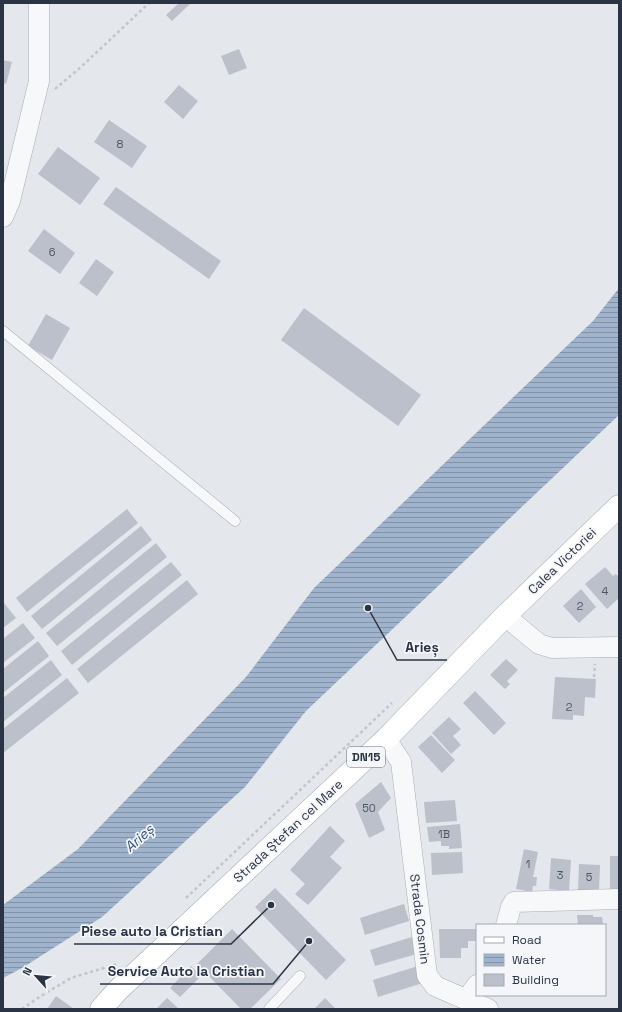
<svg xmlns="http://www.w3.org/2000/svg" width="622" height="1012" viewBox="0 0 622 1012" font-family="'Space Grotesk',sans-serif">
  <defs>
    <pattern id="water-rules" width="6" height="5" patternUnits="userSpaceOnUse"><rect width="6" height="5" fill="#9fb4cc"/><path d="M0 2.5h6" fill="none" stroke="#8293a7"/></pattern>
  </defs>
  <rect width="100%" height="100%" fill="#e4e7ec"/>
  <!-- water -->
  <path fill="url(#water-rules)" d="M619,288V415L306,711L245,787L102,917L22,968L3,978V905L78,849L246,677L314,588L593,321Z"/>
  <!-- building -->
  <path fill="#bbc0ca" d="M179,3H191L172,21L166,15Z
    M239,49L247,68L229,75L221,56Z
    M3,60L12,62L6,84L3,83Z
    M179,85L198,101L183,119L164,102Z
    M109,120L147,146L132,168L94,142Z
    M58,147L100,178L80,205L38,174Z
    M116,187L221,261L209,279L103,204Z
    M44,229L75,253L60,274L28,251Z
    M96,259L114,272L97,296L79,283Z
    M304,308L421,395L398,426L281,340Z
    M46,314L70,328L52,360L28,346Z
    M127,509L138,523L27,612L16,598Z
    M141,526L152,540L42,629L31,616Z
    M156,543L167,557L57,646L46,633Z
    M171,562L182,575L72,665L61,651Z
    M605,567L613,576L616,574L619,577V598L607,609L585,584Z
    M187,580L198,594L88,683L77,669Z
    M581,589L596,607L579,623L563,606Z
    M4,603L16,618L3,628V604Z
    M23,623L35,638L3,663V639Z
    M38,641L49,656L3,693V669Z
    M506,659L518,670L507,681L510,684L505,689L490,675Z
    M51,660L62,675L3,722V698Z
    M555,677L596,679L595,698L585,697L584,716L573,715V720L552,719Z
    M67,678L79,693L3,753V729Z
    M475,691L506,723L494,735L463,703Z
    M449,717L461,729L453,736L461,745L451,754L432,733Z
    M431,735L455,760L442,773L418,747Z
    M381,782L391,798L378,812L385,830L369,838L355,804Z
    M455,800L457,821L426,823L424,802Z
    M460,824L462,848L449,849V846H441V841L429,842L427,827Z
    M330,826L345,841L330,857L342,868L308,905L295,894L305,884L290,870Z
    M524,849L538,852L533,877H537L536,886H533L532,892L516,889Z
    M462,852L463,873L432,875L431,853Z
    M610,856H619V890H610Z
    M551,858L571,860L569,891L549,889Z
    M579,864L600,865L599,891L578,890Z
    M275,888L346,960L326,980L255,907Z
    M404,904L409,921L365,935L360,918Z
    M577,915H593V917H602L603,925H578Z
    M232,929L281,979L250,1009H241L197,964Z
    M439,929H476V941H468V948H461V958H440Z
    M415,936L420,953L375,966L370,950Z
    M191,966L201,976L180,997L170,988Z
    M418,966L423,983L378,997L373,980Z
    M56,996L74,1009H47Z
    M167,998L179,1009H156Z
    M325,998L336,1009H314Z"/>
  <g fill="none" stroke-linecap="round" stroke-linejoin="round">
    <!-- service casing -->
    <g stroke="#a9aeb7" stroke-width="11">
      <path id="service" d="M3,331L235,521
        M269,1009L300,976"/>
    </g>
    <!-- minor casing -->
    <g stroke="#a9aeb7" stroke-width="21">
      <path id="minor" d="M3,217L10,201L39,81V3
        M505,616L539,644L552,648L619,647
        M386,739L401,762L427,975L435,986L488,1009
        M506,925L511,907L514,902L619,899
        M466,1000L477,985"/>
    </g>
    <!-- primary casing -->
    <g stroke="#a3abb8" stroke-width="23">
      <path id="primary" d="M101,1009L118,990L386,739L505,616L619,506"/>
    </g>
    <!-- path -->
    <path stroke="#c2c5cb" stroke-width="2.5" stroke-dasharray="3 3" stroke-linecap="butt" d="M55,89L81,67L149,3
      M594,677L595,664
      M186,898L392,703
      M22,1009L41,996L71,978L117,964"/>
    <!-- service -->
    <use href="#service" stroke="#f7f8fa" stroke-width="10"/>
    <!-- minor -->
    <use href="#minor" stroke="#f7f8fa" stroke-width="20"/>
    <!-- primary -->
    <use href="#primary" stroke="#fff" stroke-width="22"/>
  </g>
  <g text-anchor="middle" dominant-baseline="central" stroke-width="3.5" stroke-linejoin="round" paint-order="stroke">
    <!-- number labels -->
    <g font-size="11" fill="#4f5766">
      <text x="120" y="144">8</text>
      <text x="52" y="252">6</text>
      <text x="605" y="591">4</text>
      <text x="580" y="606">2</text>
      <text x="569" y="707">2</text>
      <text x="369" y="808">50</text>
      <text x="444" y="834">1B</text>
      <text x="528" y="864">1</text>
      <text x="560" y="875">3</text>
      <text x="589" y="877">5</text>
    </g>
    <!-- shield labels -->
    <rect fill="#f4f6f9" stroke="#676e7b" stroke-width="1" x="347" y="747" width="38" height="20" rx="3"/>
    <g font-size="12" font-weight="bold" fill="#2b3445">
      <text x="366" y="757">DN15</text>
    </g>
    <!-- street labels -->
    <g font-size="13" fill="#2b3445" stroke="#f4f6f9">
      <text transform="translate(562 561) rotate(-44)">Calea Victoriei</text>
      <text transform="translate(288 831) rotate(-43)">Strada Ștefan cel Mare</text>
      <text transform="translate(420 919) rotate(83)">Strada Cosmin</text>
    </g>
    <!-- water labels -->
    <g font-size="14" font-style="italic" fill="#34527a" stroke="#f4f6f9">
      <text transform="translate(139 838) rotate(-42)">Arieș</text>
    </g>
  </g>
  <!-- callouts -->
  <path fill="none" stroke="#2b3445" stroke-width="1.5" d="M368 608L397 660H447M271 905L231 944H74M309 941L273 984H100"/>
  <g fill="#2b3445" stroke="#f4f6f9" stroke-width="1.5">
    <circle cx="368" cy="608" r="4"/>
    <circle cx="271" cy="905" r="4"/>
    <circle cx="309" cy="941" r="4"/>
  </g>
  <g font-size="14" text-anchor="middle" font-weight="bold" fill="#2b3445" stroke="#f4f6f9" stroke-width="3.5" stroke-linejoin="round" paint-order="stroke">
    <text x="422" y="652">Arieș</text>
    <text x="152" y="936">Piese auto la Cristian</text>
    <text x="186" y="976">Service Auto la Cristian</text>
  </g>
  <!-- border -->
  <rect width="622" height="1012" fill="none" stroke="#2b3445" stroke-width="8"/>
  <!-- legend -->
  <rect x="476" y="924" width="130" height="72" fill="#f4f6f9" stroke="#a4a8b1"/>
  <rect x="484" y="937" width="20" height="6" fill="#ffffff" stroke="#a4a8b1"/>
  <text x="512" y="944" font-size="12" fill="#2b3445">Road</text>
  <rect x="484" y="954" width="20" height="12" fill="url(#water-rules)" stroke="#a4a8b1"/>
  <text x="512" y="964" font-size="12" fill="#2b3445">Water</text>
  <rect x="484" y="974" width="20" height="12" fill="#bbc0ca" stroke="#a4a8b1"/>
  <text x="512" y="984" font-size="12" fill="#2b3445">Building</text>
  <!-- north arrow -->
  <g transform="translate(36 976) rotate(297)" stroke="#f4f6f9" stroke-width="3" paint-order="stroke">
  <path d="M0-3L7 15L0 10L-7 15Z" fill="#2b3445"/>
  <text y="-6" font-size="11" font-weight="bold" text-anchor="middle" fill="#2b3445">N</text>
  </g>
</svg>
